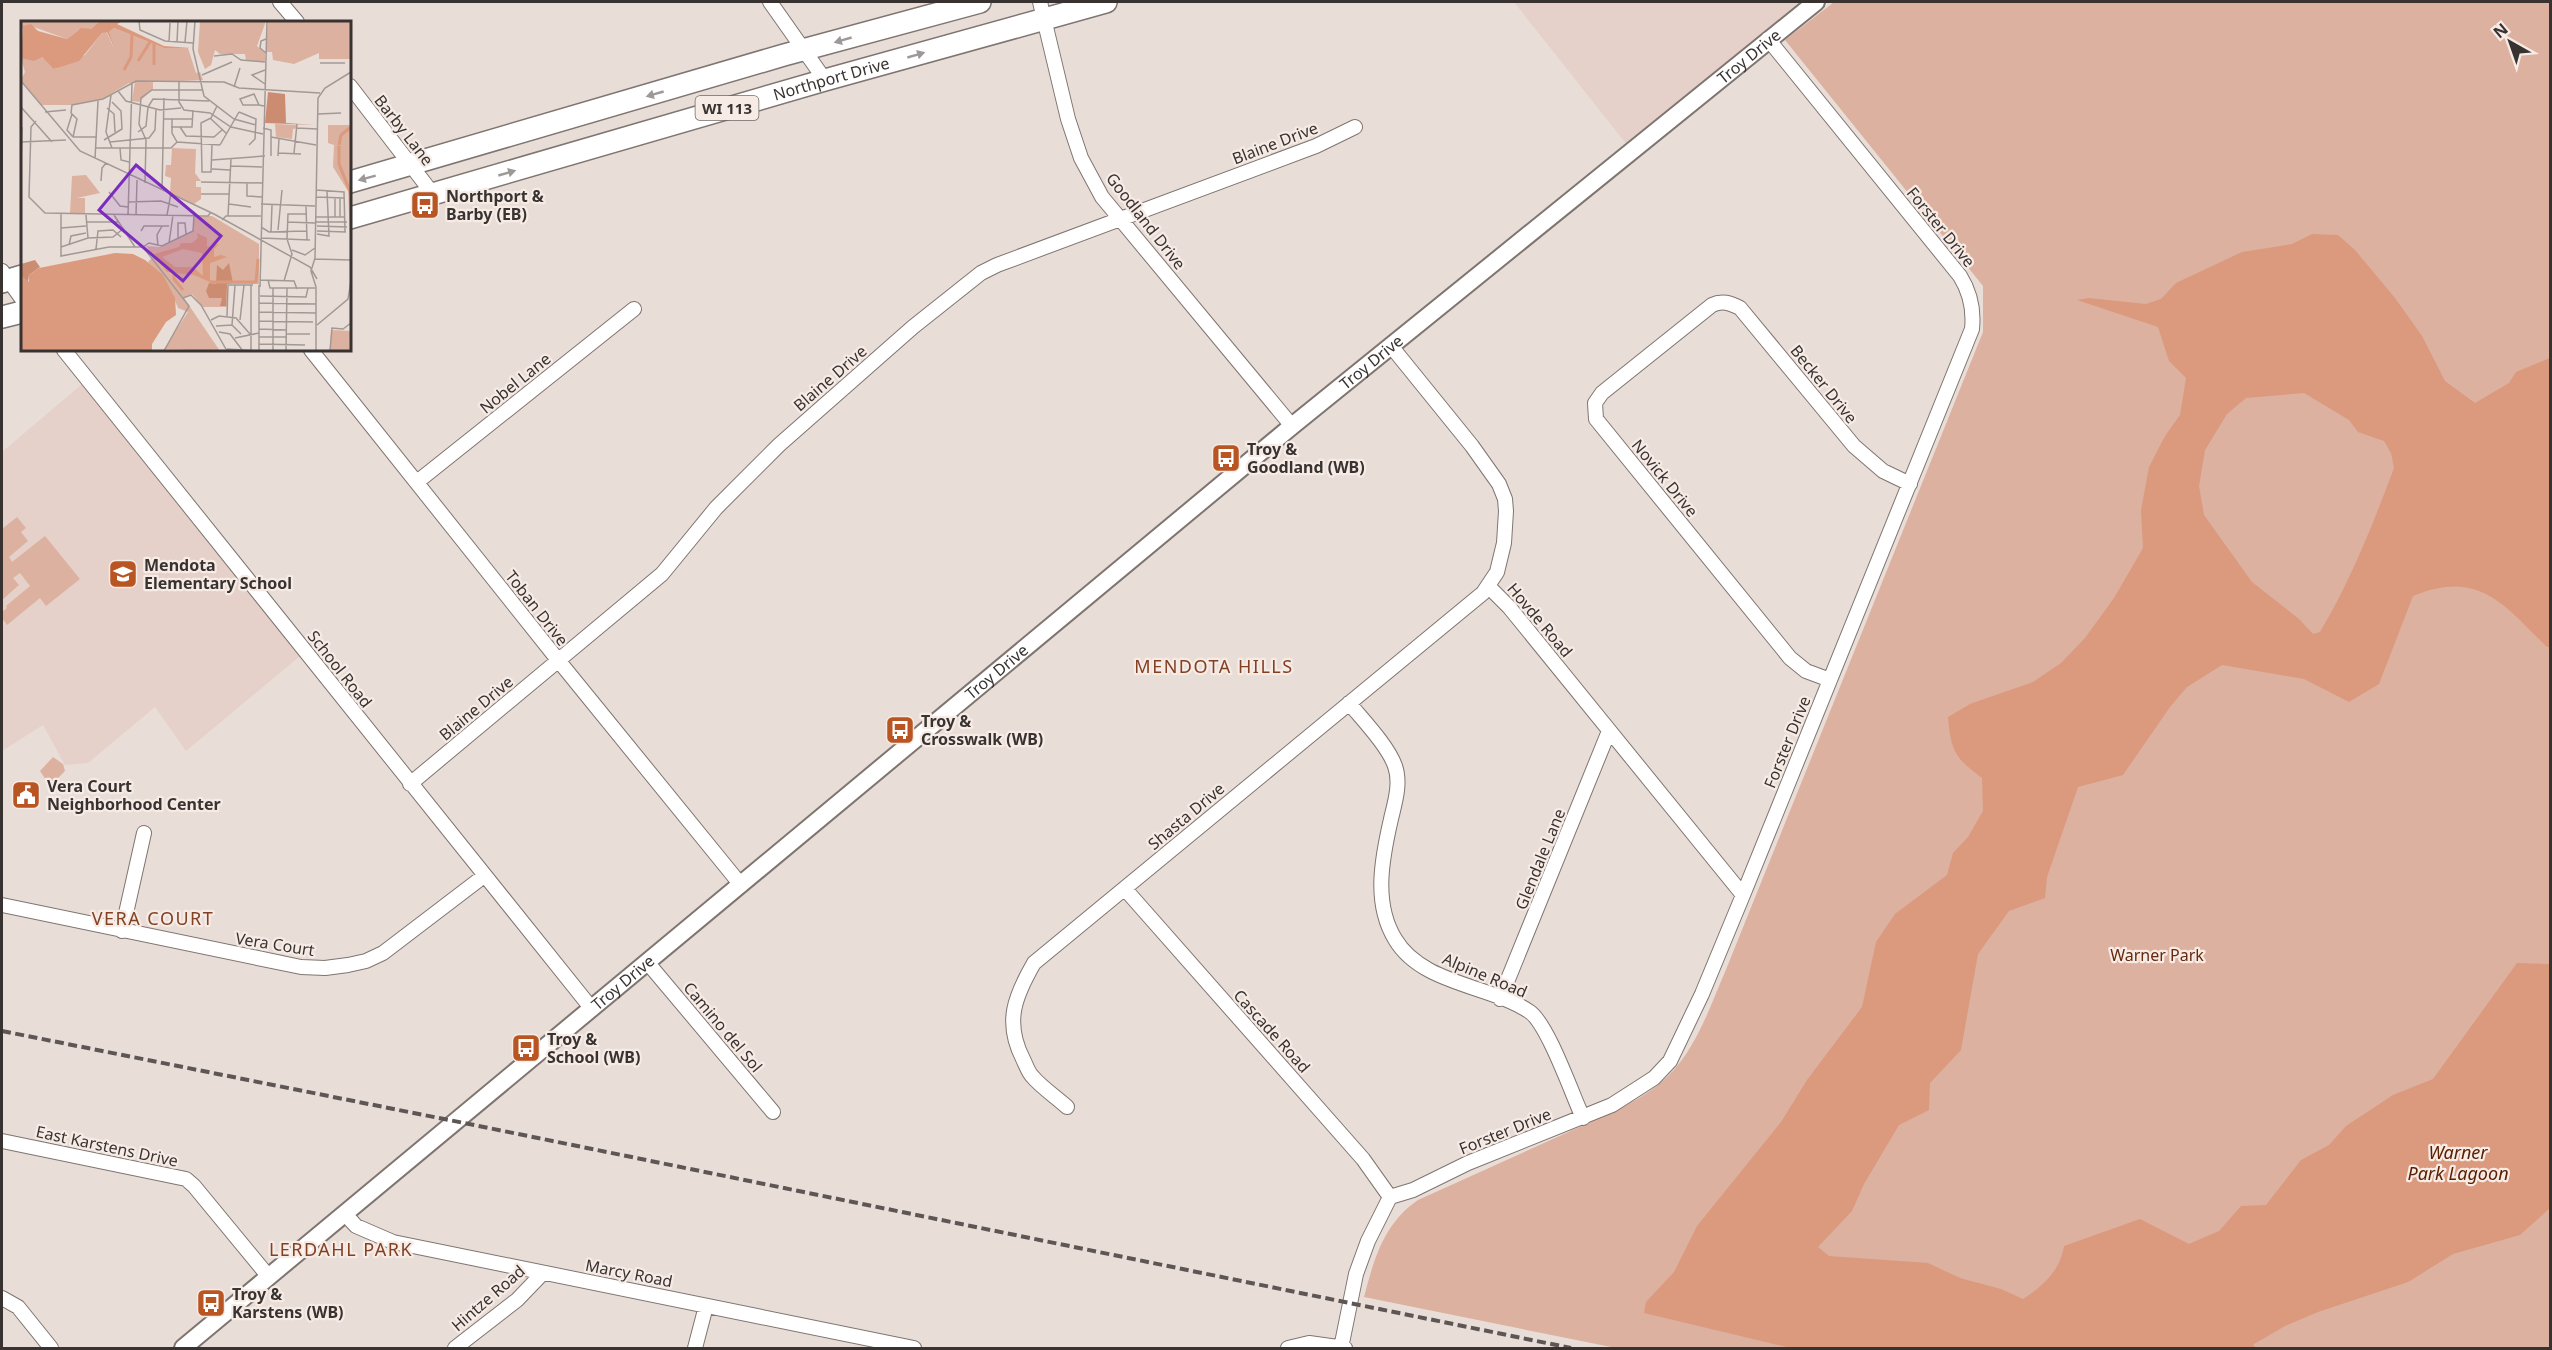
<svg xmlns="http://www.w3.org/2000/svg" width="2552" height="1350" viewBox="0 0 2552 1350" font-family="'Noto Sans',sans-serif">
  <rect width="100%" height="100%" fill="#e9ddd8"/>
  <!-- built -->
  <path fill="#e5d1c9" d="M1514,2H1816L1631,150Z
    M88,379L305,652L186,751L155,707L88,763L65,765L43,725L2,751V452Z"/>
  <!-- green -->
  <path fill="#ddb19f" d="M1834,2H2550V1348H1616L1364,1297C1374,1259 1384,1223 1418,1200L1615,1111C1630,1103 1646,1095 1659,1084C1694,1056 1708,1011 1725,972L1983,332V286L1785,40Z
    M17,517L26,528L21,532L28,541L9,557L12,562L45,536L80,579L46,606L40,598L7,625L2,618V612L7,608L6,606L30,586L20,573L13,578L19,585L2,600V529Z
    M53,757L63,764L65,771L55,781L46,780L40,771Z"/>
  <!-- water -->
  <path fill="#db997e" fill-rule="evenodd" d="M2312,234L2338,235L2355,250L2395,298L2422,336L2445,381L2475,403L2509,383L2516,372L2550,358V647H2547C2503,604 2479,569 2413,596L2379,684L2349,702L2304,679L2222,665L2187,687L2170,707L2123,775L2078,787L2047,877L2045,898L2009,911L1978,954L1961,1050L1930,1083L1929,1110L1899,1125L1864,1184L1852,1211L1818,1247L1829,1256L1928,1263L1960,1278L2001,1289L2023,1299C2043,1286 2060,1271 2064,1246L2140,1219L2189,1244L2219,1231L2241,1206L2266,1205L2301,1160L2329,1145L2346,1126L2393,1095L2433,1079L2517,963L2550,964V1208L2520,1235L2453,1254L2408,1282L2318,1312L2285,1326L2247,1348H1791L1644,1313L1646,1302L1674,1272L1697,1226L1781,1122L1807,1080L1862,1007L1876,942L1895,914L1947,875L1953,853L1968,837L1983,811L1982,778C1955,758 1951,751 1948,717L1970,704L2033,682L2061,663L2085,638L2114,598L2143,548L2141,510L2149,467L2165,436L2180,415L2186,378L2169,361L2158,327L2077,300L2089,298L2146,304L2161,299L2176,283L2242,252L2292,244ZM2304,393L2349,420L2358,432L2384,441L2391,453L2394,468C2373,524 2351,580 2320,632L2313,634L2299,619L2252,582L2204,515L2199,486L2205,450L2227,414L2246,398Z"/>
  <g fill="none" stroke-linecap="round" stroke-linejoin="round">
    <!-- stream -->
    <path stroke="#db997e" stroke-width="4" d="M2251,1345L2253,1348"/>
    <!-- minor casing -->
    <g stroke="#7f7570" stroke-width="16">
      <path id="minor" d="M280,2L297,22
        M770,2L825,80
        M1040,2L1068,119L1081,158L1102,197L1292,426
        M350,86L433,194
        M2,271L22,299
        M64,350L592,1009
        M311,350L558,660L741,885
        M417,482L634,309
        M1488,586L1509,607L1743,895
        M1830,680L1806,671L1790,658L1596,419L1595,403L1602,393L1712,305C1722,300 1730,303 1740,308L1854,446L1883,471L1910,484
        M1349,703C1363,720 1388,746 1395,766C1401,783 1395,802 1391,819C1382,858 1373,903 1395,939C1422,985 1491,985 1530,1012C1548,1025 1572,1094 1583,1118
        M410,784L662,574L716,508L779,445L913,327L981,273L997,265L1316,146L1355,127
        M1125,889L1363,1159L1390,1197
        M2,905L301,967L325,968L348,965L366,961L383,953L484,876
        M122,931L144,833
        M647,962L773,1112
        M1500,999L1609,731
        M1067,1107C1056,1097 1041,1087 1032,1076C1028,1072 1026,1065 1023,1059C1004,1022 1015,996 1034,963L1483,593L1497,572L1504,543L1506,511L1505,499L1499,484L1472,446L1391,346
        M2,1141L186,1179L194,1186L269,1277
        M345,1214L356,1226L393,1242L914,1348
        M2,1298L18,1307L51,1348
        M455,1348L517,1300L543,1273
        M695,1348L706,1306
        M1288,1348L1309,1343L1345,1348
        M1341,1348L1356,1274L1368,1241L1390,1197L1413,1190L1468,1163L1612,1105L1654,1078L1670,1061L1702,994L1743,895L1972,329C1974,310 1970,292 1960,276L1768,39"/>
    </g>
    <!-- tertiary casing -->
    <g stroke="#7f7570" stroke-width="20">
      <g id="tertiary">
        <path id="s1" d="M183,1348L1292,426L1816,2"/>
      </g>
    </g>
    <!-- primary casing -->
    <g stroke="#7f7570" stroke-width="24">
      <g id="primary">
        <path d="M350,182L784,55L980,2"/>
        <path id="s2" d="M350,218L825,80L1106,2"/>
        <path d="M2,282L22,276"/>
        <path d="M2,317L22,312"/>
      </g>
    </g>
    <!-- minor -->
    <use href="#minor" stroke="#fff" stroke-width="14"/>
    <!-- tertiary -->
    <use href="#tertiary" stroke="#fff" stroke-width="16"/>
    <!-- primary -->
    <use href="#primary" stroke="#fff" stroke-width="21"/>
    <!-- rail -->
    <path stroke="#5d5654" stroke-width="4" stroke-dasharray="9 4.5" stroke-linecap="butt" d="M2,1031L469,1124L1571,1348"/>
  </g>
  <!-- one-way arrows -->
  <defs><path id="oneway-solid" d="M-6-.8H1V-3.2L6.5 0L1 3.2V.8H-6Z" transform="scale(1.5)"/></defs>
  <g fill="#9c9998">
    <use href="#oneway-solid" transform="translate(843 40) rotate(164)"/>
    <use href="#oneway-solid" transform="translate(916 55) rotate(-16)"/>
    <use href="#oneway-solid" transform="translate(655 94) rotate(164)"/>
    <use href="#oneway-solid" transform="translate(507 173) rotate(-16)"/>
    <use href="#oneway-solid" transform="translate(367 178) rotate(165)"/>
  </g>
  <!-- icons -->
  <defs>
    <g id="bus-square" transform="scale(1.5)"><rect x="-9" y="-9" width="18" height="18" rx="4" fill="#b95423" stroke="#f7ebe6"/><path d="M-5-6H5V4H4V6H2V4H-2V6H-4V4H-5ZM-3.5-4V0h7V-4ZM-3.5 1.2v1.5H-2V1.2ZM2 1.2v1.5H3.5V1.2Z" fill="#fff"/></g>
    <g id="school-square" transform="scale(1.5)"><rect x="-9" y="-9" width="18" height="18" rx="4" fill="#b95423" stroke="#f7ebe6"/><path d="M0-5L7-2L0 1L-7-2ZM-4 1L0 2.5L4 1V4Q0 6-4 4Z" fill="#fff"/></g>
    <g id="civic-square" transform="scale(1.5)"><rect x="-9" y="-9" width="18" height="18" rx="4" fill="#b95423" stroke="#f7ebe6"/><path d="M-.6-6.5H3V-4.5H.6V-3L4-1V1h2V6H-6V1h2V-1L-.6-3ZM-1.2 2.5V6h2.4V2.5Z" fill="#fff"/></g>
  </defs>
  <g fill-rule="evenodd">
    <use href="#bus-square" x="425" y="205"/>
    <use href="#bus-square" x="1226" y="458"/>
    <use href="#school-square" x="123" y="574"/>
    <use href="#bus-square" x="900" y="730"/>
    <use href="#civic-square" x="26" y="795"/>
    <use href="#bus-square" x="526" y="1048"/>
    <use href="#bus-square" x="211" y="1303"/>
  </g>
  <g text-anchor="middle" dominant-baseline="central" stroke-width="4.5" stroke-linejoin="round" paint-order="stroke">
    <!-- shield labels -->
    <rect fill="#f7ebe6" stroke="#716a67" stroke-width="1.5" x="695.5" y="96" width="63" height="24" rx="4.5"/>
    <g font-size="15" font-weight="bold" fill="#383331">
      <text x="727" y="108">WI 113</text>
    </g>
    <!-- street labels -->
    <g font-size="16" fill="#383331" stroke="#f7ebe6">
      <text stroke="none"><textPath href="#s1" startOffset="2030">Troy Drive</textPath></text>
      <text stroke="none"><textPath href="#s2" startOffset="501">Northport Drive</textPath></text>
      <text transform="translate(404 130) rotate(52)">Barby Lane</text>
      <text transform="translate(1275 143) rotate(-21)">Blaine Drive</text>
      <text transform="translate(1146 221) rotate(52)">Goodland Drive</text>
      <text transform="translate(1941 227) rotate(51)">Forster Drive</text>
      <text stroke="none"><textPath href="#s1" startOffset="1544">Troy Drive</textPath></text>
      <text transform="translate(830 378) rotate(-41)">Blaine Drive</text>
      <text transform="translate(515 383) rotate(-39)">Nobel Lane</text>
      <text transform="translate(1824 384) rotate(51)">Becker Drive</text>
      <text transform="translate(1665 478) rotate(51)">Novick Drive</text>
      <text transform="translate(537 608) rotate(52)">Toban Drive</text>
      <text transform="translate(1540 620) rotate(50)">Hovde Road</text>
      <text transform="translate(340 669) rotate(52)">School Road</text>
      <text stroke="none"><textPath href="#s1" startOffset="1058">Troy Drive</textPath></text>
      <text transform="translate(476 708) rotate(-40)">Blaine Drive</text>
      <text transform="translate(1787 742) rotate(-68)">Forster Drive</text>
      <text transform="translate(1186 816) rotate(-40)">Shasta Drive</text>
      <text transform="translate(1540 859) rotate(-68)">Glendale Lane</text>
      <text transform="translate(275 944) rotate(9)">Vera Court</text>
      <text transform="translate(1485 975) rotate(23)">Alpine Road</text>
      <text stroke="none"><textPath href="#s1" startOffset="572">Troy Drive</textPath></text>
      <text transform="translate(723 1027) rotate(50)">Camino del Sol</text>
      <text transform="translate(1272 1031) rotate(48)">Cascade Road</text>
      <text transform="translate(1505 1131) rotate(-22)">Forster Drive</text>
      <text transform="translate(107 1146) rotate(12)">East Karstens Drive</text>
      <text transform="translate(629 1273) rotate(11)">Marcy Road</text>
      <text transform="translate(488 1298) rotate(-41)">Hintze Road</text>
    </g>
    <!-- poi labels -->
    <g font-size="16" font-weight="bold" fill="#383331" stroke="#f7ebe6" text-anchor="start">
      <text x="446" y="196">Northport &amp;<tspan x="446" dy="18">Barby (EB)</tspan></text>
      <text x="1247" y="449">Troy &amp;<tspan x="1247" dy="18">Goodland (WB)</tspan></text>
      <text x="144" y="565">Mendota<tspan x="144" dy="18">Elementary School</tspan></text>
      <text x="921" y="721">Troy &amp;<tspan x="921" dy="18">Crosswalk (WB)</tspan></text>
      <text x="47" y="786">Vera Court<tspan x="47" dy="18">Neighborhood Center</tspan></text>
      <text x="547" y="1039">Troy &amp;<tspan x="547" dy="18">School (WB)</tspan></text>
      <text x="232" y="1294">Troy &amp;<tspan x="232" dy="18">Karstens (WB)</tspan></text>
    </g>
    <!-- park labels -->
    <g font-size="16" fill="#65290c" stroke="#f7ebe6">
      <text x="2157" y="955">Warner Park</text>
    </g>
    <!-- neighbourhood labels -->
    <g font-size="18" letter-spacing="1.5" fill="#834124" stroke="#f7ebe6">
      <text x="1214" y="666">MENDOTA HILLS</text>
      <text x="153" y="918">VERA COURT</text>
      <text x="341" y="1249">LERDAHL PARK</text>
    </g>
    <!-- water labels -->
    <g font-size="18" font-style="italic" fill="#5a2001" stroke="#f7ebe6">
      <text x="2458" y="1152">Warner<tspan x="2458" dy="21">Park Lagoon</tspan></text>
    </g>
  </g>
  <!-- overview -->
  <g transform="translate(21 21)">
    <rect width="330" height="330" fill="#e9ddd8"/>
    <path d="M0,0H79L70,8L57,9L46,18L10,5L0,7ZM179,0H245L236,25L244,32V40H225L224,33H199L194,29L190,44L184,48L177,31ZM247,0H330V38H298V32L273,43L252,39L251,31H245ZM93,7L143,27H167L175,52L179,51L182,59L108,62L81,78L50,84H20L0,59L4,51L0,37L21,36L34,48L64,34L81,12L85,10L93,27L88,11ZM114,61H132V68L118,81L111,80ZM254,103L276,104V107L272,108L271,118L255,116ZM307,104H330L329,215L327,170L312,146L313,124L307,122ZM151,127L175,128L174,152L180,160H175V166H180V178L173,183L149,172L150,157L144,155L145,144H150ZM65,154L79,172L56,177H64V193L49,192L51,155ZM173,195H191L238,223V263H206V286H182L171,273L163,277L199,330L143,328L167,291L157,287L151,272L148,275V266L127,241L132,235L125,225L139,226L172,210ZM310,309L330,310V330H309Z" fill="#ddb19f"/>
    <path d="M247,71L264,73L265,102L294,104L244,102ZM14,239L19,246L8,254L7,261L0,255V243ZM208,242L212,262L206,263L205,285H199L201,277H188L185,270L188,262L195,263L196,244L202,249Z" fill="#cc8c71"/>
    <path d="M79,0H102L96,3L143,25L170,27H143L93,7L88,11L94,28L86,11L81,12L58,40L33,48L21,36L13,40L0,37L2,5L10,3L17,10L46,18L60,7L70,8ZM176,212L186,217V226L198,223L193,228V236L200,234L206,236L189,242V261L173,254L146,251L133,233L158,226L160,222H171L177,217ZM162,228L181,232L182,255L172,246H154L141,236ZM94,232L112,233L124,239L142,254L154,277L155,294L145,301L131,323V330H0V255L8,261V254L18,247Z" fill="#db997e" fill-rule="evenodd"/>
    <path fill="none" stroke="#db997e" stroke-width="3" d="M117,40L129,21M133,44V22M103,49L110,36L111,13M318,124L320,114L330,106M318,125V143L330,173M153,251V258L162,269M189,261H235L237,238"/>
    <path fill="none" stroke="#a29995" stroke-width="1.5" d="M118,0L119,9L144,20L172,22M135,0H155M174,0L172,28L183,75L213,98L235,104M148,21L149,2M156,21L157,0M164,21L166,0M245,32L239,27L240,20L245,18M193,35L211,33L220,39L244,41M299,42H324M181,54L211,41M0,60L59,130L193,193L289,246L296,258M158,60V81L163,89L189,92L210,106L242,113M244,63L231,54L244,49M213,66L219,47M97,70L105,80L139,89L160,87M90,74L85,111L91,127M238,84H222L219,78L233,73L238,84L243,85M0,86L31,121M86,87L93,93L94,111M24,91L45,89M218,91L235,98L234,118L228,124M51,93L46,109L52,116M297,93L320,92M189,97L206,113M143,98H172M151,98V112L156,121M15,100L10,106L8,176L24,192L187,195L190,191M150,106H171L172,89M159,106L165,115L193,116L201,109M242,107L250,109V135M276,107L296,108M117,111L125,105L127,86L132,78L188,80M52,116L56,98L50,92L51,84L82,78L115,60L203,61L218,67L299,72M52,116H76M250,116L295,124M83,119L101,108L100,90L91,81M0,121L45,119M89,121L128,117L134,109L135,88M156,121L199,124M191,124L190,151H181L180,102L190,97L196,85M199,124L218,91M75,127H150L156,121M99,127L100,139L108,141M257,132L280,133M273,132L276,103M257,135L258,117M74,138L77,80M191,139L244,135M209,145L241,146M0,146L1,106M191,148L209,149M80,160L81,147L85,142M180,161L241,162M124,162L125,119L118,103L120,77L131,69H182M226,162V175L241,176M141,169L143,77M295,169L323,171L324,211M88,171L99,185L107,186M180,173H208M295,176L323,177M314,177V196M319,177V196M107,181L140,180L157,186M208,183L230,186M240,183L294,185M285,185L286,219M40,193V235L88,226H122M65,194L67,217M93,194L114,226M107,194L111,63M115,194L116,159M146,194L150,172M207,195L210,138M295,196H323M201,199L205,195H240M65,201H97M266,201L294,202M294,201H326M296,205L326,206M240,206L248,211L285,210M40,207L65,205M257,209L261,169M120,210L123,205H148M296,210L325,211M250,211L251,184M296,213L308,215L306,170M67,217L92,216L103,207M157,217V202H164L165,213M240,217L289,219M148,222L152,194M48,224L50,215L65,212M137,225L136,214L141,205M40,226L67,217M122,226L168,285L143,330M122,226L128,222L141,225L172,210L173,194M75,228L77,210L92,209L100,216M271,229L284,234L294,227M294,238L330,239M239,259L273,260L276,268M247,259L249,267H294M263,260L271,233L266,218L267,193H285M239,266L246,0M239,275L285,276L287,267M162,277L170,274L180,284L206,330M238,282L295,283M238,291L295,292M206,295L207,264H232M190,299L198,295L215,297L229,313M219,299L223,264M238,300L292,301M211,304L214,264M296,304L327,278L330,260M195,305L211,304L220,313M238,308L266,309M198,311L209,313L222,330M266,313H289M238,316H266M214,317L238,312M238,323L284,324M206,328L237,330M159,330H181M230,330V264M238,330V264M252,330V267M265,330L266,267M295,330V266L290,250L294,237L297,77L304,67L330,51M309,330L311,307L322,308L330,302"/>
    <path fill="#7b2cbf" fill-opacity="0.15" stroke="#7b2cbf" stroke-width="3" d="M115,144L200,215L162,260L78,189Z"/>
    <rect width="330" height="330" fill="none" stroke="#383331" stroke-width="3"/>
  </g>
  <!-- border -->
  <rect width="2552" height="1350" fill="none" stroke="#383331" stroke-width="6"/>
  <!-- north arrow -->
  <g transform="translate(2510 42) rotate(320)" stroke="#f7ebe6" stroke-width="4.5" paint-order="stroke">
  <path d="M0-4.5L10 22L0 15L-10 22Z" fill="#383331"/>
  <text y="-9" font-size="16" font-weight="bold" text-anchor="middle" fill="#383331">N</text>
  </g>
</svg>
